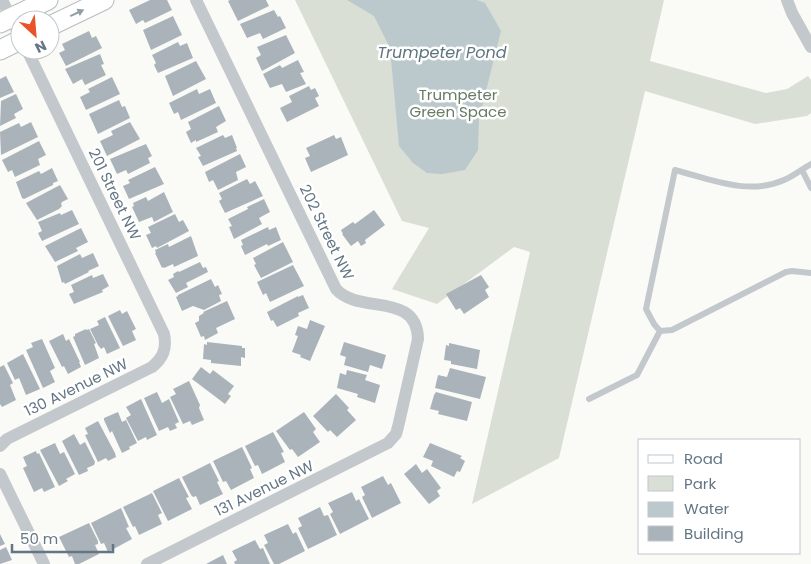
<svg xmlns="http://www.w3.org/2000/svg" width="811" height="564" viewBox="0 0 811 564" font-family="Poppins,sans-serif">
  <rect width="100%" height="100%" fill="#fafaf7"/>
  <!-- green -->
  <path fill="#dadfd6" d="M295,0H664L650,61L766,93L787,89L808,76L811,80V113L807,116L755,124L645,91L559,458L472,504L530,252L514,247L437,304L392,289L429,228L402,221Z"/>
  <!-- water -->
  <path fill="#bbc8cc" d="M347,0H477L485,3L501,31L479,119L478,150L465,170L442,174L427,173L413,163L399,146L390,48L374,16Z"/>
  <!-- building -->
  <path fill="#aab3ba" d="M150,0H167L172,10L145,23L143,20L136,24L129,10Z
    M230,0H266L269,6L238,21L228,1Z
    M274,10L278,17L280,16L286,28L263,39L260,33L247,38L240,24Z
    M173,16L182,35L151,50L143,30Z
    M89,31L92,38L96,36L102,48L66,66L59,53L65,50L62,44Z
    M286,35L295,53L262,71L256,58L261,55L257,47Z
    M178,42L180,46L187,43L193,58L158,73L154,65L156,63L152,55Z
    M100,54L104,64L101,65L106,75L85,85L82,79L73,84L65,69Z
    M298,60L304,72L300,73L306,84L286,92L282,84L270,88L263,74L280,65L282,68Z
    M196,61L206,79L173,96L165,76Z
    M6,76L14,92L0,98V79Z
    M112,77L120,94L86,110L80,97L90,92L88,89Z
    M309,86L311,90L315,88L319,96L315,98L319,106L287,122L280,108L292,102L289,96Z
    M197,89L199,94L210,89L216,103L181,120L178,112L174,114L169,103Z
    M16,94L23,109L14,114L16,118L0,126L1,101Z
    M119,100L122,107L125,106L130,118L98,134L89,114Z
    M219,106L226,121L216,127L218,132L196,142V140L191,143L186,132L191,129L188,122Z
    M31,122L38,137L1,155L0,132L19,123L21,127Z
    M130,122L140,139L107,156L100,141L113,135L111,131Z
    M223,135L225,138L232,135L237,148H236L237,151L203,166L198,157L201,156L196,148Z
    M334,135L336,139L341,137L348,155L311,172L305,158L310,156L306,148Z
    M39,141L46,155L38,159L40,165L15,177L12,170L8,172L2,160Z
    M146,144L152,156L148,158L150,163L128,174L126,170L117,174L110,159Z
    M240,154L246,167L236,172L238,180L218,190L213,180L209,182L205,172Z
    M155,167L164,184L129,199L123,186L130,183L128,180Z
    M52,168L58,181L53,183V185L24,199L22,198L16,182L39,171L41,174Z
    M247,179L250,184L255,181L263,196L225,213L219,201L222,199L219,193Z
    M60,185L68,199L62,202L61,204L62,206L59,209L37,220L26,203Z
    M164,192L173,212L154,222L152,217L139,222L132,207L134,206L133,203L146,197L148,201Z
    M264,199L270,212L259,218L262,224L234,239L229,227L232,226L228,219L248,209L247,207Z
    M72,210L79,224L42,241L38,233L42,231L38,222L60,213L61,215Z
    M374,210L385,225L365,240L366,243L361,246L358,241L351,246L342,234H343L341,230L353,222L355,224Z
    M175,214L179,222L183,220L189,231L157,248L156,246L152,248L146,235L151,233L148,227Z
    M268,227L269,230L276,227L281,240L268,246L267,244L245,255L241,246L243,245L241,240Z
    M81,228L88,242L76,248L78,251L55,262L45,246Z
    M191,236L198,256L174,267L173,264L164,268L163,267L162,268L155,253H156L155,250L168,244L169,247Z
    M283,242L293,262L261,278L254,265L256,264L253,258Z
    M93,253L99,266L88,271L89,272L65,284L64,282L62,283L57,266L80,254L82,258Z
    M200,262L203,268L206,267L208,272L186,283L188,287L176,293L168,280L174,277L173,274L178,271L179,272Z
    M293,265L304,286L270,302L266,293L263,295L257,282Z
    M103,274L109,286L102,290L103,292L74,304L69,294L74,292L71,285L92,275L93,278Z
    M481,275L489,287L485,290L489,297L464,314L460,308L456,310L446,294Z
    M211,279L215,287L218,285L222,294L219,295L221,301L204,310L193,306L182,311L176,297L178,296V295Z
    M303,295L309,308L298,313L299,316L277,327L273,320L271,321L267,312L298,296V297Z
    M227,301L235,319L216,328L218,333L205,340L204,336L201,337L195,323L199,321V316L204,313L203,312Z
    M120,310L122,314L127,311L136,329L132,331L136,340L123,346L108,316Z
    M105,317L120,348L107,354L104,347L101,349L98,345L90,329L99,325L97,321Z
    M310,320L325,326L310,361L300,357L301,355L292,352L298,336L295,335L298,326L307,329Z
    M86,329V330L89,329L96,343L94,344L99,358L85,365L73,337L75,336V334Z
    M63,334L66,341L69,339L80,362H79L81,367L68,374L64,366L62,367L49,341Z
    M42,339L55,368L50,371L55,382L43,388L26,350L33,347L31,343Z
    M207,342L242,346V348H245V358L241,357V366L211,363V360L203,359L204,344L207,345Z
    M344,342L386,355L382,369L370,365L368,372L344,365L346,357L340,355Z
    M449,343L480,350L477,369L451,364V361L444,360L446,345L449,346Z
    M23,354L40,389L26,395L19,378L15,380L7,363Z
    M4,365L13,383L10,385L16,400L2,407L0,404V367Z
    M201,367L210,374L213,370L234,386L228,394L231,396L225,404L192,379Z
    M450,368L486,377L480,399L435,388L438,375L447,377Z
    M347,370L367,375L365,380L380,385L375,403L357,397L358,394L337,388L340,373L346,375Z
    M189,381L200,405L199,408L204,420L192,425L190,421L183,424L170,397L176,394L173,389Z
    M157,392L162,403L169,399L179,422L175,424L177,428L170,431L168,427L159,431L144,398Z
    M436,392L472,402L467,421L438,414L439,411L430,409L434,395Z
    M336,394L349,408L347,410L356,420L337,437L330,430L328,432L313,416Z
    M141,399L157,435L147,440L146,437L138,441L126,418L131,415L126,407Z
    M118,412L122,422L126,420L137,443L129,447L130,449L122,453L112,431L110,433L104,420V418Z
    M304,412L316,429L313,432L320,442L298,457L292,449L290,450L276,431Z
    M98,421L115,453L116,457L108,461L106,458L98,462L85,435L88,434L85,428Z
    M273,432L284,452L281,453L285,462L262,474L258,465L255,466L245,446Z
    M74,434L80,445L85,442L95,462L94,465L87,468L88,471L79,475L62,441Z
    M55,443L60,454L64,452L75,474L66,479L68,481L59,486L40,450Z
    M430,443L462,456L460,458L465,461L460,472L457,471L454,477L431,466L433,461L423,457Z
    M242,447L252,468L250,469L254,478L231,490L226,481L223,482L213,461Z
    M36,451L37,454L39,453L55,487L44,492L42,488L34,492L23,468L27,466L23,457Z
    M210,463L219,481L217,482L223,494L200,505L196,496L193,497L191,495L182,477Z
    M416,464L422,473L427,469L441,488L437,491L440,496L429,504L404,474Z
    M383,476L388,485L391,483L401,503L372,518L362,497L365,495L361,487Z
    M179,478L189,497L186,498L192,509L168,521L153,491Z
    M352,492L356,501L359,499L369,519L340,534L330,514L333,512L328,503Z
    M152,493L162,513L158,515L162,524L139,535L135,526L133,527L123,507Z
    M320,507L324,516L328,515L337,535L308,549L298,528L302,526L298,518Z
    M121,508L129,527L126,528L132,539L108,552L104,543L101,544L91,523Z
    M89,523L98,541V544L95,545L99,554L79,564H75L72,556L69,557L59,537Z
    M288,524L293,534L296,532L305,551L279,564H274L264,545L268,543L264,535Z
    M0,534L5,544L0,546Z
    M255,540L260,549L263,548L270,564H235L234,562L237,560L232,551Z
    M6,547L12,560L0,564V550Z
    M223,555L227,564H206Z"/>
  <g fill="none" stroke-linecap="round" stroke-linejoin="round">
    <!-- secondary casing -->
    <g stroke="#b5bcc1" stroke-width="21">
      <path id="secondary" d="M0,23L48,0
        M50,26L104,0
        M0,50L20,40"/>
    </g>
    <!-- lane -->
    <path stroke="#c3c8cc" stroke-width="6" d="M811,164C802,169 794,176 784,180C748,196 710,179 675,170L646,309L654,324L660,331L672,330L786,272L792,271L811,273
      M802,170L811,188
      M589,399L637,375L660,331"/>
    <!-- street -->
    <path stroke="#c3c8cc" stroke-width="12" d="M2,0L20,36
      M787,0L792,13L811,47
      M0,446L7,439L152,367C163,358 167,349 164,334L27,50
      M0,474L44,564
      M147,564L388,443L396,434L398,427L418,339C417,291 359,315 336,289L196,0"/>
    <!-- secondary -->
    <use href="#secondary" stroke="#fff" stroke-width="19"/>
  </g>
  <!-- one-way arrows -->
  <defs><path id="oneway-solid" d="M-6-.8H1V-3.2L6.5 0L1 3.2V.8H-6Z" transform="scale(1.25)"/></defs>
  <use fill="#929fa9" href="#oneway-solid" transform="translate(77 13) rotate(-25)"/>
  <g text-anchor="middle" dominant-baseline="central" stroke-width="5" stroke-linejoin="round" paint-order="stroke">
    <!-- park labels -->
    <g font-size="15" fill="#677a63" stroke="#fff">
      <text x="458" y="94">Trumpeter<tspan x="458" dy="17">Green Space</tspan></text>
    </g>
    <!-- street labels -->
    <g font-size="15" fill="#647684" stroke="#fff">
      <text transform="translate(115 194) rotate(64)">201 Street NW</text>
      <text transform="translate(327 232) rotate(64)">202 Street NW</text>
      <text transform="translate(76 387) rotate(-26)">130 Avenue NW</text>
      <text transform="translate(264 488) rotate(-26)">131 Avenue NW</text>
    </g>
    <!-- water labels -->
    <g font-size="16" font-style="italic" fill="#5e757d" stroke="#fff">
      <text x="442" y="52">Trumpeter Pond</text>
    </g>
  </g>
  <!-- legend -->
  <rect x="638" y="439" width="162" height="115" fill="#ffffff" stroke="#c1c8ce"/>
  <rect x="648" y="455" width="25" height="8" fill="#ffffff" stroke="#c1c8ce"/>
  <text x="684" y="464" font-size="15" fill="#647684">Road</text>
  <rect x="648" y="476" width="25" height="15" fill="#dadfd6" stroke="#c1c8ce"/>
  <text x="684" y="489" font-size="15" fill="#647684">Park</text>
  <rect x="648" y="502" width="25" height="15" fill="#bbc8cc" stroke="#c1c8ce"/>
  <text x="684" y="514" font-size="15" fill="#647684">Water</text>
  <rect x="648" y="526" width="25" height="15" fill="#aab3ba" stroke="#c1c8ce"/>
  <text x="684" y="539" font-size="15" fill="#647684">Building</text>
  <!-- north arrow -->
  <g transform="translate(35 35) rotate(154)"><circle r="24" fill="#ffffff" stroke="#c1c8ce"/>
  <path d="M0-4L9 19L0 12L-9 19Z" fill="#ea5227"/>
  <text y="-8" font-size="14" font-weight="bold" text-anchor="middle" fill="#647684">N</text>
  </g>
  <!-- scale -->
  <path d="M12 544v8h101v-8" fill="none" stroke="#647684" stroke-width="2.5"/>
  <text x="20" y="544" font-size="15" fill="#647684" stroke="#ffffff" stroke-width="4" paint-order="stroke">50 m</text>
</svg>
